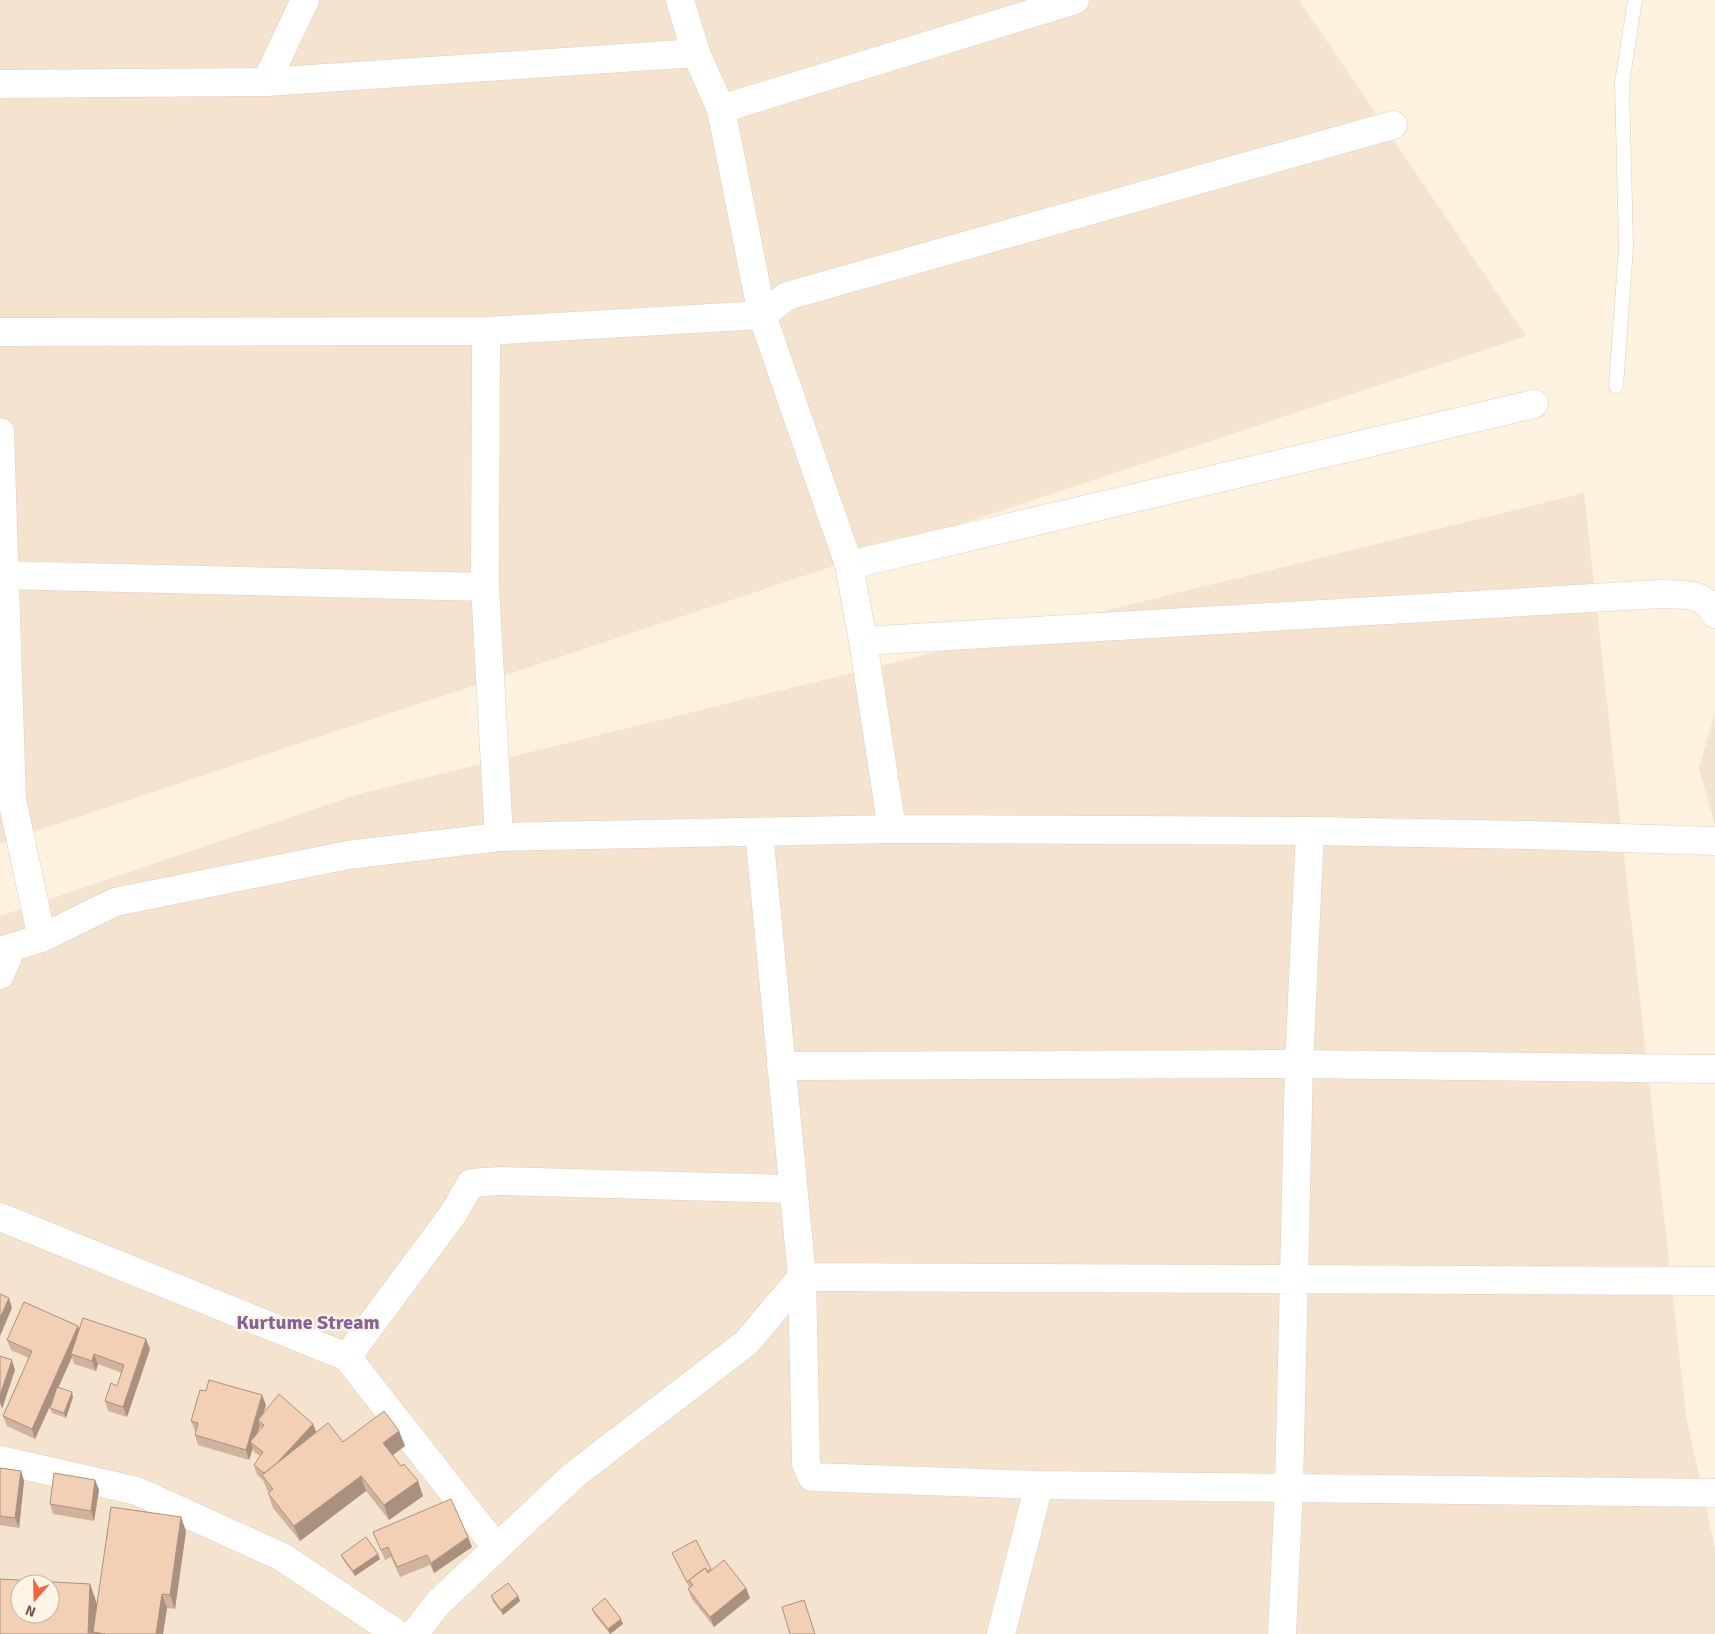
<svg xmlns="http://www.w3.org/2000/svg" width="1715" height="1634" viewBox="0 0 1715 1634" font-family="Signika,sans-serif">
  <rect width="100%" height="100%" fill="#fdf1df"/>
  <!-- residential -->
  <path fill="#f4e3ce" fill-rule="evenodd" d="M0,0H1299L1526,336L0,843Z
    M1584,493L1686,1416L1715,1548V1634H0V916L359,794ZM20,1584H50V1614H20Z
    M1715,712V825L1699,769Z"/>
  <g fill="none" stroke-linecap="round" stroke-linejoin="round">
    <!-- service casing -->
    <g stroke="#e1cdbb" stroke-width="15">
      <path id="service" d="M1616,386L1626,247L1622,83L1635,0"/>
    </g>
    <!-- minor casing -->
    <g stroke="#e1cdbb" stroke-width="29">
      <path id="minor" d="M680,0L696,53L721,109L762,315L849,565L863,641L892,829
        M266,82L305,0
        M0,84L266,82L696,53
        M721,109L1075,0
        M486,331L485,587L499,837
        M0,332L486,331L762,315L787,296L1393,125
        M0,432L12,800L42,938
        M849,565L1534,404
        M0,575L485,587
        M863,641L1660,594C1681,595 1705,591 1715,614
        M759,832L802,1277L806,1464L812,1477L1039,1485L1715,1493
        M0,951L42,938L115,902L348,855L499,837L892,829L1310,831L1528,835L1715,841
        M0,975L12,947
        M781,1066L1299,1064L1715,1069
        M0,1217L347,1357L496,1547
        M347,1357L453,1214L471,1183L499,1181L793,1189
        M0,1460L137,1491L282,1557L397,1634
        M414,1634L438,1603L574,1475L746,1343L802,1277L1715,1281
        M1001,1634L1039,1485
        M1282,1634L1289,1488L1299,1064L1310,831"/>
    </g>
    <!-- service -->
    <use href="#service" stroke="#fff" stroke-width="14"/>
    <!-- minor -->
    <use href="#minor" stroke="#fff" stroke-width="28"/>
  </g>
  <!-- wall -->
  <path fill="#d1b29d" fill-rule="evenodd" d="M78,1326L79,1329L150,1349L127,1417L108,1411L105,1401L117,1386L122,1373L98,1364L96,1371L74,1364L72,1357L58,1388L73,1397L66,1418L52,1413L50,1408L53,1400L35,1439L7,1426L3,1416L29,1358L11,1350L7,1340Z
    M262,1395L266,1405L263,1413L313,1424L316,1432L343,1442L399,1431L405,1446L392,1455L423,1496L389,1520L366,1491L300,1541L273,1508L268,1493L269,1492L267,1490L263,1480L257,1475L254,1465L260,1456L254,1452L253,1448L249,1460L198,1445L195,1435L196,1431H195L191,1421ZM260,1426L261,1429L257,1433Z
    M0,1468L21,1471L24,1481L19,1528L0,1525Z
    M95,1480L99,1490L94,1521L53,1514L50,1504Z
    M186,1531L175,1609L167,1608L163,1634H0L90,1584L97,1604Z
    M373,1532L472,1547L434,1573L430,1565L400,1577L391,1557L385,1560Z
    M696,1540L711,1570L746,1588L750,1598L714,1627L692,1599L688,1589L691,1586L689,1587L672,1553Z
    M341,1555L380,1559L355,1576L343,1560Z
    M491,1596H518L520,1601L503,1615L493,1602Z
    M592,1609L623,1624L610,1634L594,1614Z"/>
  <!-- shaded-wall -->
  <path fill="#aa917f" d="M9,1298L12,1308L0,1336V1318Z
    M78,1326L81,1336L71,1354L72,1357L35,1439L32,1429Z
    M146,1339L150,1349L127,1417L123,1407Z
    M94,1354L98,1364L96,1371L92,1361Z
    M12,1360L15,1370L2,1409L0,1403V1395Z
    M72,1392L73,1397L66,1418L64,1413Z
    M262,1395L266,1405L261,1422L258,1420L260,1426L254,1444L250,1442L253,1448L249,1460L246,1450Z
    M313,1424L317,1434L266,1475Z
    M399,1431L405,1446L389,1458L383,1443Z
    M21,1471L24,1481L19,1528L15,1518Z
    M361,1476L366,1491L300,1541L294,1526Z
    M95,1480L99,1490L94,1521L91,1511Z
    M418,1481L423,1496L389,1520L384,1505Z
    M181,1517L186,1531L175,1609L170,1595Z
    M468,1537L472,1547L434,1573L431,1563Z
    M378,1554L380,1559L355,1576L353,1571Z
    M90,1584L97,1604L93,1632L94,1634H88Z
    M746,1588L750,1598L714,1627L710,1617Z
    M162,1594L167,1608L163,1634H156Z
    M518,1596L520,1601L503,1615L501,1610Z
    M621,1619L623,1624L610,1634L608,1629Z"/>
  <!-- building -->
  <path fill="#f3cfb6" stroke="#aa917f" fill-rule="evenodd" d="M0,1294L9,1298L0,1318Z
    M24,1302L78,1326L32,1429L3,1416L32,1351L7,1340Z
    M83,1318L146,1339L123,1407L105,1401L111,1383L117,1386L124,1365L94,1354L92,1361L71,1354Z
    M0,1356L12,1360L0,1395Z
    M209,1380L262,1395L246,1450L195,1435L198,1423L191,1421L200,1390L206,1391Z
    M57,1387L72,1392L64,1413L50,1408Z
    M279,1394L313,1424L276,1464L264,1473L254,1465L263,1452L250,1442L264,1425L258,1420Z
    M384,1411L399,1431L383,1443L401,1466L404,1464L418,1481L384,1505L361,1476L294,1526L268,1493L273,1489L262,1475L328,1423L343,1442Z
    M0,1468L21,1471L15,1518L0,1516Z
    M54,1473L95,1480L91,1511L50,1504Z
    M451,1499L468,1537L431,1563L427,1555L397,1567L388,1547L381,1550L373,1532Z
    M111,1507L181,1517L170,1595L162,1594L156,1634H106L93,1632Z
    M366,1537L378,1554L353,1571L341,1555Z
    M696,1540L711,1569L707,1571L705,1568L687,1582L672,1553Z
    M724,1560L746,1588L710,1617L688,1589L693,1585L689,1580L705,1568L708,1573Z
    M0,1579L90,1584L88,1633L105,1634H0ZM20,1584H50V1614H20Z
    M508,1583L518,1596L501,1610L491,1596Z
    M605,1598L621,1619L608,1629L592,1609Z
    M804,1600L815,1634H790L782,1607Z"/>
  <g text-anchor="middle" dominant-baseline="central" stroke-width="4.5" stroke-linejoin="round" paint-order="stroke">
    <!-- district labels -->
    <g font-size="20" font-weight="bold" fill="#856297" stroke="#fff5e6">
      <text x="308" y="1322">Kurtume Stream</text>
    </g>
  </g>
  <!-- north arrow -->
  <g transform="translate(35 1599) rotate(200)"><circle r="24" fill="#fff5e6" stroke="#c7b6a6"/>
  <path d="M0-4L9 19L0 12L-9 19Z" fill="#eb6740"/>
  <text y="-8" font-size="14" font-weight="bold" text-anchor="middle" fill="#745747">N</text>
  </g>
</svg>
